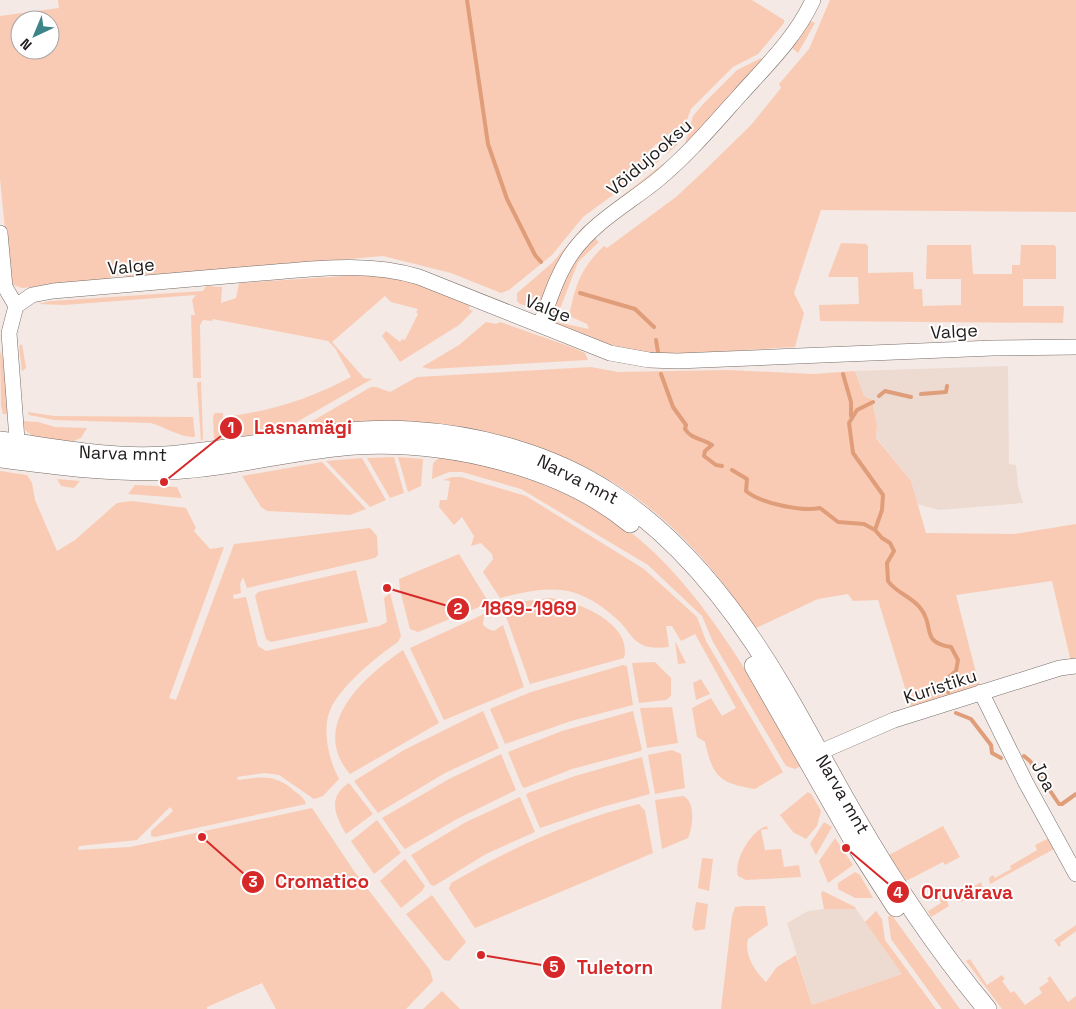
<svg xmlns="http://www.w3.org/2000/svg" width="1076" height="1009" viewBox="0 0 1076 1009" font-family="'Space Grotesk',sans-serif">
  <rect width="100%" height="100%" fill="#f4e9e4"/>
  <!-- built -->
  <path fill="#eddbd2" d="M1008,366L1009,464L1016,465L1018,486L1023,503L939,510L917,504L911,481L876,437L877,425L872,400L864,396L855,371Z
    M824,909H856L902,974L812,1005L787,923L808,911Z"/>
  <!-- green -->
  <path fill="#f9cbb4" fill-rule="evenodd" d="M58,0H752L784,20V23L758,54L733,67L691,109L678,144L667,154L656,144L644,157H660L659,161L583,217L552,255L509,290L501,293L451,273L383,256L131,278L119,275L103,280L22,288L13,285L10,279L0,179V16L59,8ZM20,20H50V50H20Z
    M830,0H1076V212L821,210L794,293L804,313L795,347L665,355L635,353L556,326L552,321L589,329L587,324L569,316C576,284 580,269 604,246L607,248L676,197L705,170L751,125L781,88L779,84L809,49Z
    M809,20L815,23L798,53L791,47Z
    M761,58L763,62L684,148L693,116L704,103L737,70Z
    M664,163L665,166L609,210L539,310L520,304L517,301V293L552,263L583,227Z
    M593,236L599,242L578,262L558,314H551L567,270Z
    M841,243L866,244L868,246V273L913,272L914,289H922L923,306L961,305V279H926L927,245H971L973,274H1012V265H1020L1021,245H1054L1056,247V279H1023V306H1062L1064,307L1063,323L820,321L819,305L859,304L858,277H828Z
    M375,274L402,278L470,304L469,309L473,311L459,325L400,362L382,336L386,331L400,342L402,339L405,340L418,314L416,312L418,309L391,302L385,296L332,342L364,378L372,379L281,431L214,440L213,416L215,413H223V417C269,412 310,399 351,377L335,348L328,341L213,319L212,321L203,320L200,325L201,378H193L191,315H195L192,300L196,295L64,305L38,304L51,301L203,291L206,286L222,287L221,303L236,298L239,283Z
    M486,322L496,324L500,322L574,348L585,353L588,360L431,369L422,367L459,345Z
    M22,344L26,368L22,371L19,346Z
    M0,351L4,361L8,414H3L1,406Z
    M591,367L618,372L728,370L813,374L855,371L864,396L872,400L877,425L876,438L911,481L926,533L1014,534L1076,524V666H1072L1052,581L956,595L981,692L913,714L878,600L853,601L848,594L818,599L754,629C707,550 630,475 540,450C519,444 487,446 464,445C406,441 348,437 290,434L371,387H376L390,392L417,377Z
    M201,381L203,439L201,441L197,383Z
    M28,412L54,416L193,417L195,437C181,438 165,427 151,423L54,420L29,415Z
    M22,421L38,422L55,427L87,428L81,438L68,443L35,438L25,430Z
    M394,457L404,493L390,498L367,458Z
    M398,457L423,459L421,486L408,492Z
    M440,457C507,468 573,490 629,531C702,587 757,687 801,766L795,769L786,766L713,642L702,616L648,565L521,489L462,472H449L432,479L433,463Z
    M362,458L386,500L370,507L326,461Z
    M322,462L366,509L350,515L267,511L261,507L242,476Z
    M0,471L27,475L32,483L35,500L57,551L75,540L117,503L132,501L186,508L196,528L194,531L210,549L224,547L169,698L176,700L234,544L370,528L377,536L378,555L375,558L247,588L243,577L240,584L241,593L233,595L234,599L246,597L258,646L266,651L379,626L387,622L384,598L390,593L401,636L398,642C377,656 342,685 331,708C321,729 329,760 339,779L323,796L314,799L279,775L265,773L237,777L238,780C260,777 275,774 292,789C298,794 304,797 306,804L155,837L151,836V831L173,811L170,807L137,840L79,846L78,850L130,847L312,808L354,871L430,970L433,981L406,1009H276L262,983L207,1007V1009H0Z
    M452,477H461L526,496L644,569L697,617L706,641L783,772L755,789C720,783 713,778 705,742L697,737L692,708L711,698L722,716L736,708L695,634L681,641L672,626H666L669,647C659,648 648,649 639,643C631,638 627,629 621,623C608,610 590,597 572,592C548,586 524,592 500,598L483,572L493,559L492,554L481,543L471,546L474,536L462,517L454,525L439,507L440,500H447L450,481L443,480Z
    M57,479L80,481L74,488L61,486Z
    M135,485L177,487L182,498L128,494Z
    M459,554L489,603L418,632L410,629L400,590L399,579Z
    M356,570L368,622L271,642L266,639L255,596L258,592Z
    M550,598C577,601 633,623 624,658L530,684L503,608L526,601Z
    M484,614L483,625L488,629L494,631L503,625L524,687L444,720L410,648Z
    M675,641L686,663L678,664Z
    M403,650L439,723L350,774C308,725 365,676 403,650Z
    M655,662L671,678V696L666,700L639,703L632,663Z
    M623,665L627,666L633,705L571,721L505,744L490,709L492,708L531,692Z
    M701,679L710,694L696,700L693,683Z
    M672,707L678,743L647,748L640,708Z
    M483,711L499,748L445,773L378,813L354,781L404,750Z
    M633,711L642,750L640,751L572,769L524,788L522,786L508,752L562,731Z
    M672,750L681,754L685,788L655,794L648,755Z
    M501,754L516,790L457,819L405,849L403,847L382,818L449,779Z
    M642,757L650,794L602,807L540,828L526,795L528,793L575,776Z
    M349,783L373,814L346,834C335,816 327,797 349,783Z
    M808,792L812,795L821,811L817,826L806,839L793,832L780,815Z
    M683,796C696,801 693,828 688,838L662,849L655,800Z
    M520,797L535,832L486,854L434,886L431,885L411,855L466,822Z
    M639,804L645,811L653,853L475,928L449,889L451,883C510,848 571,821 639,804Z
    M377,820L401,853L374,874L351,841Z
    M824,822L832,827L816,855L810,844Z
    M767,826L768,829L761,830L765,850L781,849L784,867L799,865L801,877L746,880L738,876C733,861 752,829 767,826Z
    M943,826L960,857L945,865L943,862L906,881L889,855Z
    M835,838L853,865L828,883L819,861Z
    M1049,838L1054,849L990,884L989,878L993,875L995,878L1011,869L1010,866L1037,850L1035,845Z
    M702,858L713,859L709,891L698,888Z
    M405,859L425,886L422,891L401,908L380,881Z
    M855,872L860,875L873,898H855L838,889V883Z
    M981,882L983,889L961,902L957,896Z
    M914,886L928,911L941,903L937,894L940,891L943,892L949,906L931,917Z
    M823,891L855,907L856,909H824L821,893Z
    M432,895L466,942L449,961L444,960L406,914Z
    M696,902L708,904L705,929L695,931L692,927Z
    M743,906H765L768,925L748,939C744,955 754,970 766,982L777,967L796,955L812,1005L902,974L865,922L876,911L882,919L885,940L936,1009H721L732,916L735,907Z
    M891,914L960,1009H942L891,939L888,917Z
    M1076,925V931L1060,943L1061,945L1059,947L1054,940Z
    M970,959L987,985L1002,975L1005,979L1002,981L1011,993L1014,991L1025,1005L1042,993L1039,988L1049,981L1047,979L1050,976L1068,1002L1076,996V1009H1002L966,961Z
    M442,991L460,1009H423Z"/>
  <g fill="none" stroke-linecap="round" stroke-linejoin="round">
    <!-- stream -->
    <path stroke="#e09d79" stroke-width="4" d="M467,0L488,144L507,199L535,255L541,262
      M580,293L635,309L654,327
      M656,340L658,352
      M661,374L673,407L686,425L685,429C692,440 702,438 712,445L705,451L704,456L716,465L722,466
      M843,374L851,402V416
      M921,394L946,392L947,386
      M879,396L885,391L911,397
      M873,402L857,410L849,423L853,453L883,495L882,510L875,530
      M732,470L747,479L746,491C760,503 802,512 820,508L838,522L864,524L875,530L882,538L890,543L894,551L887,563L888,581C896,593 913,597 921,609C935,627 920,642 951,647L958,660L956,671L949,677L948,692
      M956,713L971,719L991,745L992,753L1001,758
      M1024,756L1030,761L1059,804H1062L1076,794"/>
    <!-- minor casing -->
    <g stroke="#766d68" stroke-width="16">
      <path id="minor" d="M0,233L5,287L16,306
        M16,306L32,295L53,291C119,285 184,280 250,274C306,270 365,260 419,277L610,353L649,360L677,361L993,348L1076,347
        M16,306L9,333L18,453
        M540,325C549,302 556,277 570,256C591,224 626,205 655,182C687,156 713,125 740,95C767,65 796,37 813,0
        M981,692L1026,783L1076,874
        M811,756L894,720L1060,668L1076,666"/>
    </g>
    <!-- major casing -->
    <g stroke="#766d68" stroke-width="20">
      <path id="major" d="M0,441C55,448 109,460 165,456C247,450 329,426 411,431C479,435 553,455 610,493C682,539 739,614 782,687C807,729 829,772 854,815C893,883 937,949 987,1009
        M0,458C56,465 113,473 169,470C232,467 294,449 356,445C446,440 560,465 630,523
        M754,666L855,843L896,907"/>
    </g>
    <!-- minor -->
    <use href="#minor" stroke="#fff" stroke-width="15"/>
    <!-- major -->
    <use href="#major" stroke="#fff" stroke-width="19"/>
  </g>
  <g text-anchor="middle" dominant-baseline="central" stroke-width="4" stroke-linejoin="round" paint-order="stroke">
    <!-- street labels -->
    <g font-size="18" fill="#201c1b" stroke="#fff">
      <text transform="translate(649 157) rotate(-41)">Võidujooksu</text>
      <text transform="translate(131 266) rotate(-5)">Valge</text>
      <text transform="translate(548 308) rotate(21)">Valge</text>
      <text transform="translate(954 331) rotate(-3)">Valge</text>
      <text transform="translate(123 453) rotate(2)">Narva mnt</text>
      <text transform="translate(578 479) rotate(27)">Narva mnt</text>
      <text transform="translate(940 686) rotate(-18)">Kuristiku</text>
      <text transform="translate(1044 776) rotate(63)">Joa</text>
      <text transform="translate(843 794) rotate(60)">Narva mnt</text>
    </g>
  </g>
  <!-- callouts -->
  <path fill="none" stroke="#d62828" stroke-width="2" d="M164 482L231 428M387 588L458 609M202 837L253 882M846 848L898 892M481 955L554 967"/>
  <g fill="#d62828" stroke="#fff" stroke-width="2">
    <circle cx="164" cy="482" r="5"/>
    <circle cx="387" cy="588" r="5"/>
    <circle cx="202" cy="837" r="5"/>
    <circle cx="846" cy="848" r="5"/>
    <circle cx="481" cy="955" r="5"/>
    <circle cx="231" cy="428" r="12"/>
    <circle cx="458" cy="609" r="12"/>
    <circle cx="253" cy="882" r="12"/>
    <circle cx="898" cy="892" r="12"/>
    <circle cx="554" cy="967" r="12"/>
  </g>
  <g font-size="15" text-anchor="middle" font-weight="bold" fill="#fff">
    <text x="231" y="433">1</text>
    <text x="458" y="614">2</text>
    <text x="253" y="887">3</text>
    <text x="898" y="898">4</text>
    <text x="554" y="972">5</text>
  </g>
  <g font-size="19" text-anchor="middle" font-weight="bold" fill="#d62828" stroke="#fff" stroke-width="4" stroke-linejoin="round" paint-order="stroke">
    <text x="303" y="434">Lasnamägi</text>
    <text x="529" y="615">1869-1969</text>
    <text x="322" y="888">Cromatico</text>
    <text x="967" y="899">Oruvärava</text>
    <text x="615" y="974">Tuletorn</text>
  </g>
  <!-- north arrow -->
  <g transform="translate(35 35) rotate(224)"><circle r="24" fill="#ffffff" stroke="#a6a4a4"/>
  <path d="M0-4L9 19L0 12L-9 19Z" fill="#3c8487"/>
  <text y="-8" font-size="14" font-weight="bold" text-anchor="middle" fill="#201c1b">N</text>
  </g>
</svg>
